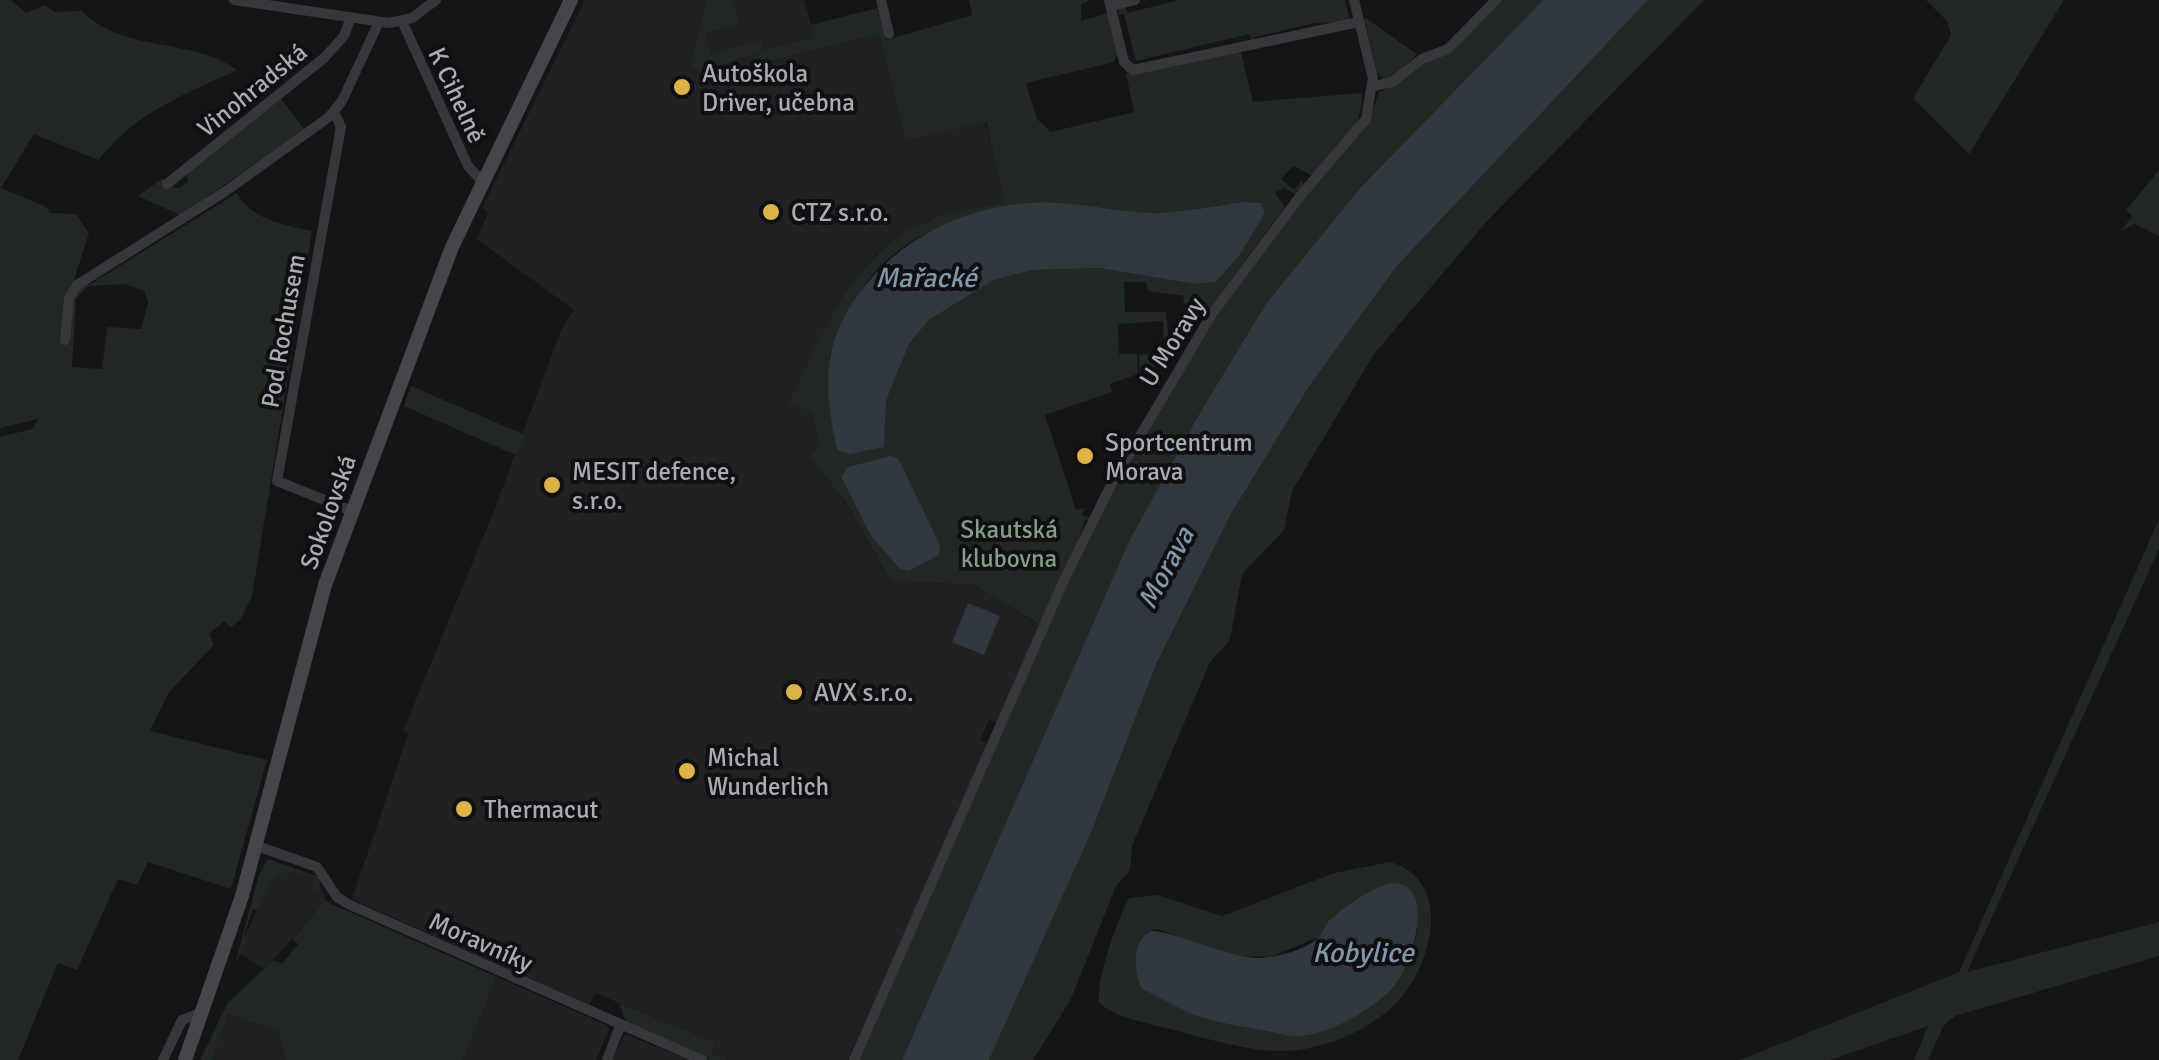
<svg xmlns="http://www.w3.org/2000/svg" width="2159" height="1060" viewBox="0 0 2159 1060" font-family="Signika,sans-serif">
  <rect width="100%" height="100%" fill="#151517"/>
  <!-- built -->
  <path fill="#212124" d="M585,0H804L814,38L691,68L700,72L759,53L762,63L879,33L906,140L985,122L1006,203L926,221L874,256L829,321L789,404L812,411L820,445L813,459L845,502L891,581L974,585L1039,625L998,723L989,720L980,740L988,745L848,1060H728L711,1053L715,1042L595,993L589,1005L352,899L408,734L403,731L494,511L561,330L574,310L477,239L488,213L482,208Z
    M275,871L299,872L316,879L327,902L264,969L238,952Z
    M497,977L606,1025L609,1029L596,1060H463Z
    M228,1014L279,1032L285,1060H212Z
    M625,1034L689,1060H612Z"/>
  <!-- green -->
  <path fill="#222823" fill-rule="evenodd" d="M0,0H11L26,13L45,5L55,12L82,11C122,53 192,37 237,70C184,95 135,112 99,160L34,134L1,188L46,207L50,213L76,214L89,233L74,280L89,285L237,193C250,219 286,226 312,231L252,596L240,620L231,627L224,621L209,634L214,645L169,692L150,731L267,760L231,889L148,862L137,885L118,879L77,970L58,963L18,1060H0V437L32,429L38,419L0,428ZM125,284L144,291L148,302L141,329L107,327L102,369L72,367L76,299L88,286Z
    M707,0H732L739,24L705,33L711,54L760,40L764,50L813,38L805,3L811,25L877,8L886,40L972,15L969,0H1090L1081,4V21L1108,13L1118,53L1114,62L1026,83L1037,119L1051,132L1134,112L1126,74L1241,52L1253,102L1362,93C1362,133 1340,146 1313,176L1293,166L1281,179L1294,190L1302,180L1303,185L1295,194L1284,188L1275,193L1285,207L1208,311L1183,303L1184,296L1148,291L1146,282H1124L1125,312H1166L1171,362L1140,373L1139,355L1164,353L1163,321L1118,324L1119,354H1137L1138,374L1110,384L1112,392L1045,415L1076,510L1085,508L1082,515L1091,518L1085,520L1074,555L1040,625L974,585L891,581L845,501L810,457L820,444L812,411L788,405C821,338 850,256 923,223C949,211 978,209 1005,203L986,122L906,141L879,34L761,63L758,53L700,72L690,67ZM1242,202L1265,213L1240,255L1216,282L1195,284L1099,268L1032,270L994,280L929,320L909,344L886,401L829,359C883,191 1007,211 1151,213C1181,213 1212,206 1242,202ZM880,459L871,536L841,477L849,467Z
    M1179,0H1345L1350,22L1314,23L1255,37L1252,44L1249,34L1136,61L1124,14L1120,15L1121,25L1118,9L1125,6L1128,13Z
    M1500,0H1543L1359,189L1265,305L1195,421L1129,541L902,1060H856L1072,568L1141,436L1244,273L1371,115L1379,92L1394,86Z
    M1648,0H1704L1488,220L1374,354L1292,491L1284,530L1242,574L1230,640L1210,662L1132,846L1130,870L1116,886L1071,999L1033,1060H989L1091,833L1157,664L1231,514L1310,385L1397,266Z
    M1926,0H2064L1969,154L1913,98L1951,35L1947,21Z
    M1364,17L1417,54L1395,77L1383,80L1377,72Z
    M281,99L305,130L180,215L138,196L163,178L170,187L180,188L188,182L185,172Z
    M2159,170V236L2135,224L2121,231L2132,216L2126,210Z
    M411,386L525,435L516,455L404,406Z
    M2159,519V549L1967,972L2159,922V956L1955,1016L1944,1025L1928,1060H1914L1928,1026L1830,1060H1740L1959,972Z
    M268,859L319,877L320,886L311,893L315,878C272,862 276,879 258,910L253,908L244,936L248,939L235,964L259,875Z
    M1390,862C1453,880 1433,962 1399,1000C1374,1028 1334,1045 1298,1050C1261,1055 1220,1042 1185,1033C1158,1025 1121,1021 1099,1003C1096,978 1117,921 1129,898L1157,895L1222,916L1334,873ZM1382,885L1418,929C1411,961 1400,977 1376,999C1303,1060 1219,1022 1143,989L1137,948L1147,932L1157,929L1233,956L1270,957L1321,936L1333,917Z
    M325,901L497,977L463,1060H285L279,1032L228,1014L212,1060H200L227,1004L273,960L282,964L298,944L293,939Z
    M619,1003L715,1042L711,1053L728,1060H711L627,1025Z"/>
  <!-- water -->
  <path fill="#30373e" d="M1543,0H1648L1397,266L1310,385L1231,514L1157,663L1091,833L989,1060H902L1129,541L1195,421L1265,305L1359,189Z
    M1242,202L1261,203L1265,213L1240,255L1216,282L1195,284L1099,268L1032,270L994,280L929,320L909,344L886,401L884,447L849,454L837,450C822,382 822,335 870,280C916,226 989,198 1061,203C1091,205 1121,212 1151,213C1182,213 1213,206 1242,202Z
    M890,456L898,458L940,545L939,555L908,571L900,569L871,536L841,477L848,467Z
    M968,603L1000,616L984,655L952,642Z
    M1390,883C1439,881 1412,964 1395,985C1373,1010 1335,1031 1302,1036C1292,1038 1282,1034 1272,1032C1247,1027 1222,1024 1197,1016C1178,1009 1161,997 1142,989C1134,973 1131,943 1149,932C1160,925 1232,960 1260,958C1277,957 1305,950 1318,938C1324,933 1324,924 1331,919C1345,906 1372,888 1390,883Z"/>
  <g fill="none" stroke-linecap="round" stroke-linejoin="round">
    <!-- minor -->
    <path stroke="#37373b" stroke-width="10" d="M234,0L389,23L412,18L436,0
      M881,0L889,34
      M1109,0L1124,62L1133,70L1359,22
      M1111,6L1135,0
      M402,21L468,166L482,181
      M1374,86L1392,82L1422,59L1448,49L1496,0
      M334,112L341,127L277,481L352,511
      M167,184L324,58L344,36L351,17
      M65,340L69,299L77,285L226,191L329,117L342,101L379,22
      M257,846L317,867L337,897L348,904L702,1060
      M163,1060L182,1020L201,1013
      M607,1060L620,1026
      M854,1060L1064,580L1111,485L1212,314L1301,195L1366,119L1373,78L1354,0"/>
    <!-- secondary -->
    <path stroke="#45464b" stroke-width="14" d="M185,1060L242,896L325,585L452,247L571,0"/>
  </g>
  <!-- markers -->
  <g fill="#ddb347" stroke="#101012" stroke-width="4">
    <circle cx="682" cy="87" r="10"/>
    <circle cx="771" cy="212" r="10"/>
    <circle cx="1085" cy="456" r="10"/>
    <circle cx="552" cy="485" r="10"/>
    <circle cx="794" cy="692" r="10"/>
    <circle cx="687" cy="771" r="10"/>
    <circle cx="464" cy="809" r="10"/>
  </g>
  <g text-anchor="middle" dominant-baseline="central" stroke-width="8" stroke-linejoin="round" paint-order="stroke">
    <!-- poi labels -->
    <g font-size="25" fill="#a9acb5" stroke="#101012" text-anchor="start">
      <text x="702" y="73">Autoškola<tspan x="702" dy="29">Driver, učebna</tspan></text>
      <text x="791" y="212">CTZ s.r.o.</text>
      <text x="1105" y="442">Sportcentrum<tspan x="1105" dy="29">Morava</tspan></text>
      <text x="572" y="471">MESIT defence,<tspan x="572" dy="29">s.r.o.</tspan></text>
      <text x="814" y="692">AVX s.r.o.</text>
      <text x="707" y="757">Michal<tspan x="707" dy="29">Wunderlich</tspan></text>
      <text x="484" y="809">Thermacut</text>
    </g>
    <!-- street labels -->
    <g font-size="25" fill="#a9acb5" stroke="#101012">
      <text transform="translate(252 90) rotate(-39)">Vinohradská</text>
      <text transform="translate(457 95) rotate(65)">K Cihelně</text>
      <text transform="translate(283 331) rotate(-80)">Pod Rochusem</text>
      <text transform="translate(1172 342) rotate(-58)">U Moravy</text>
      <text transform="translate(328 512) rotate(-70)">Sokolovská</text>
      <text transform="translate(481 942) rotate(24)">Moravníky</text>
    </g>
    <!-- park labels -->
    <g font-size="25" fill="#829e85" stroke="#101012">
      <text x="1009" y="529">Skautská<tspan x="1009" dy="29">klubovna</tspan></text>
    </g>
    <!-- water labels -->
    <g font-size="28" font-style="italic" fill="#8397ac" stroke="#101012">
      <text x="926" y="278">Mařacké</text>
      <text transform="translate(1166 568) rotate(-62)">Morava</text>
      <text x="1363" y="953">Kobylice</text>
    </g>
  </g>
</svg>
